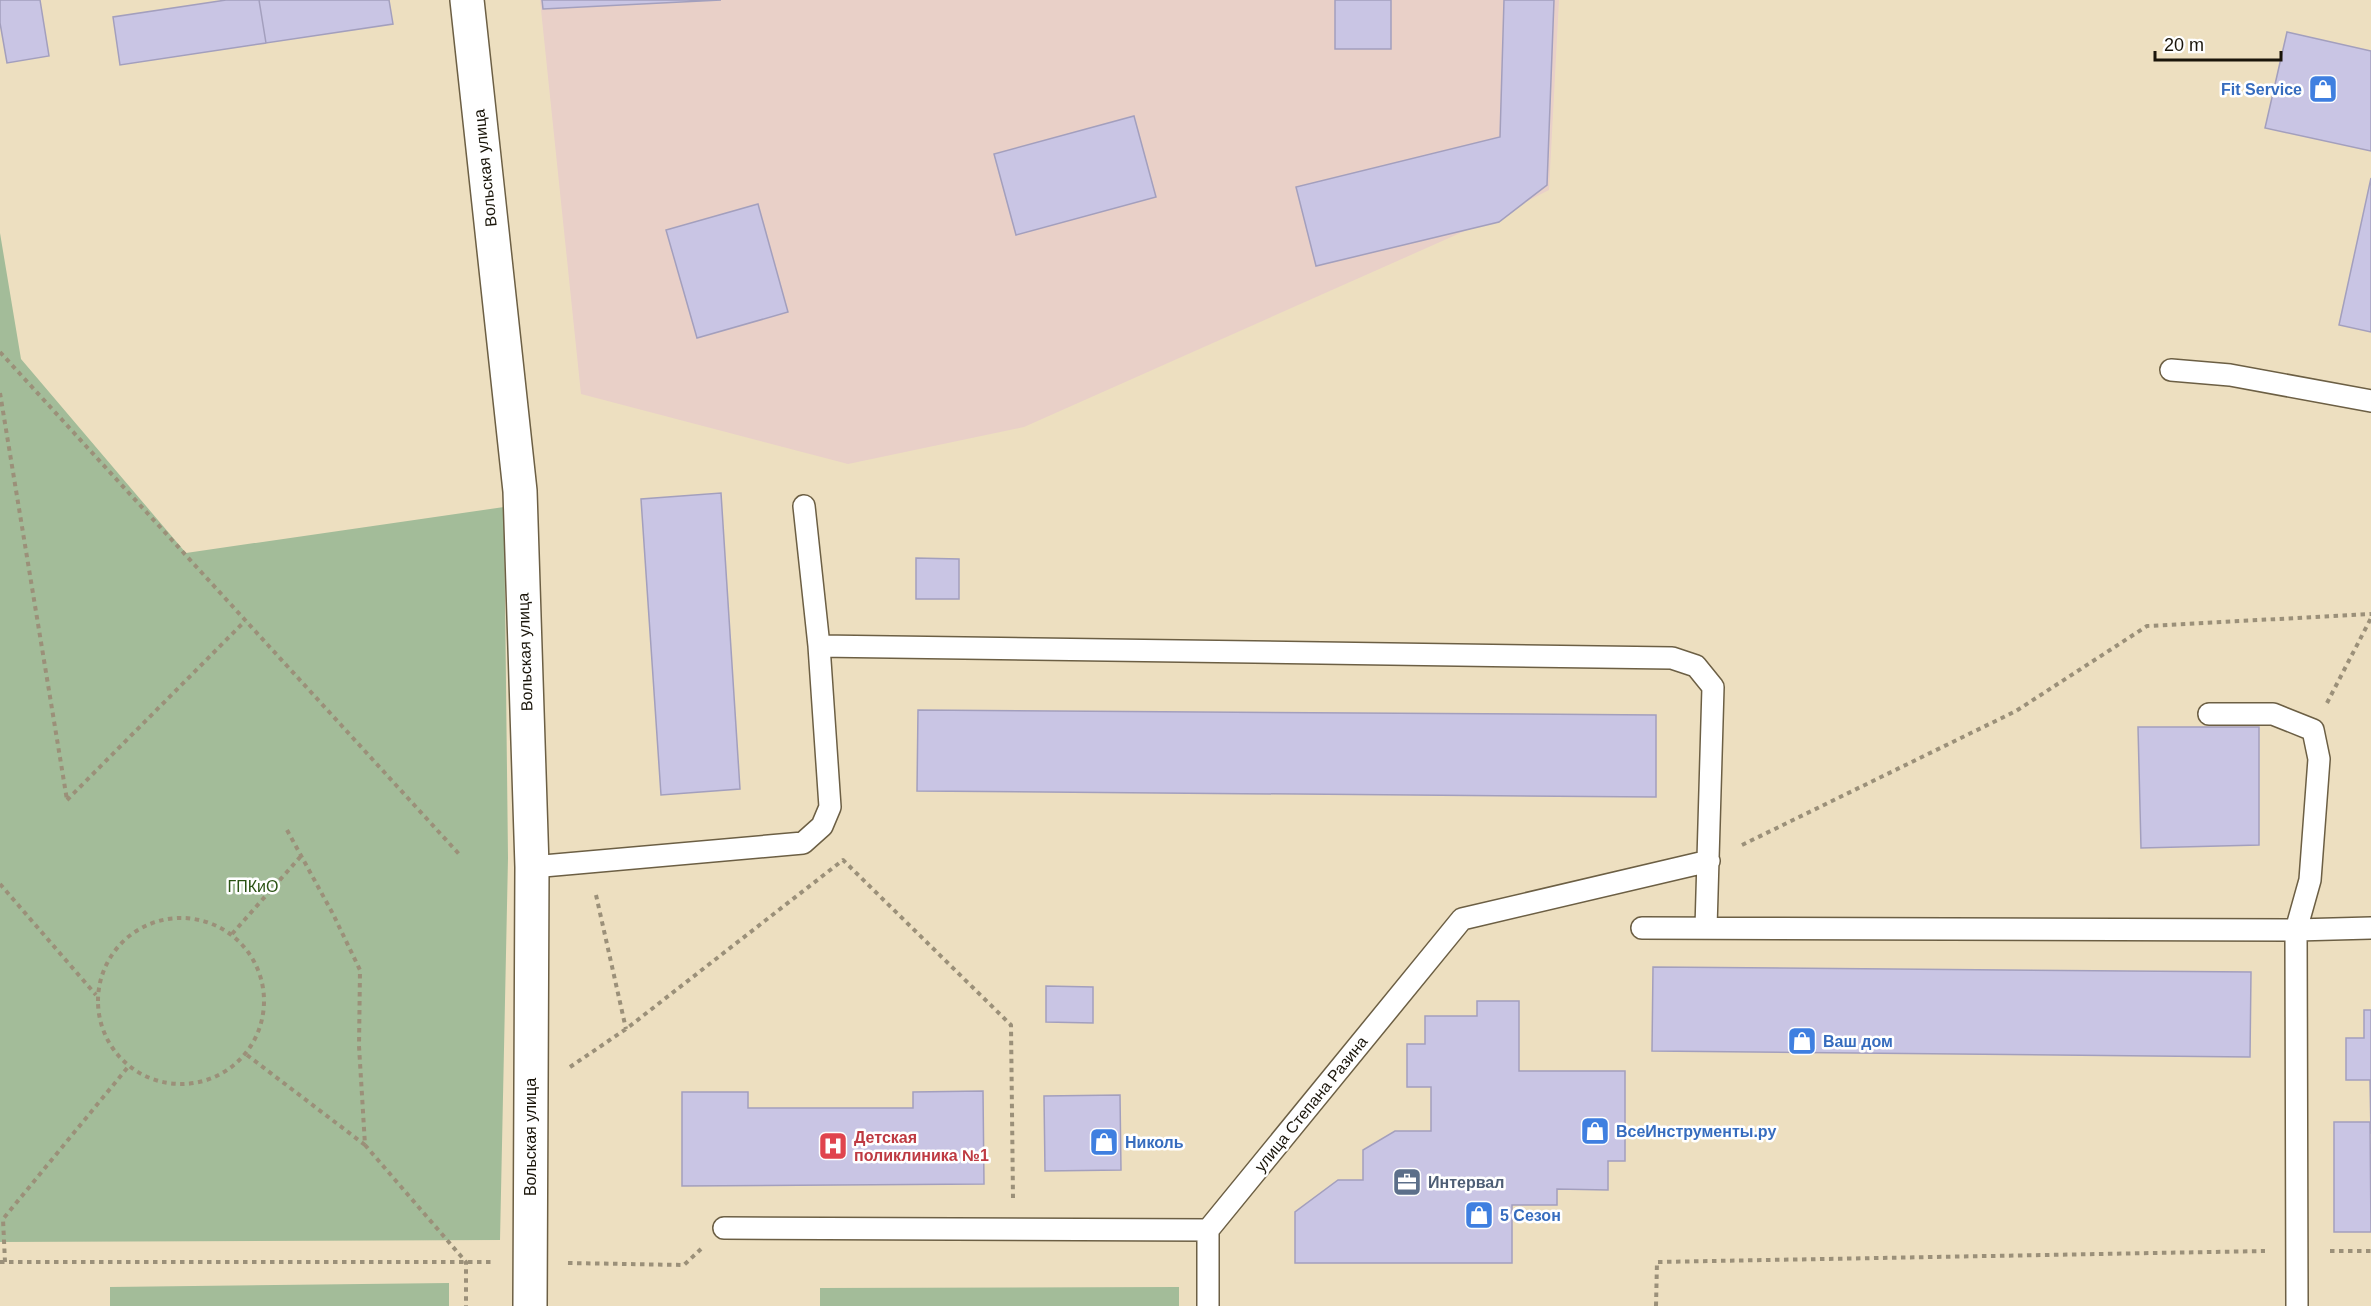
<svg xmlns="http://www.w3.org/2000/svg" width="2371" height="1306" viewBox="0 0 2371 1306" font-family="Helvetica,sans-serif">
  <rect width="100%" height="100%" fill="#eddfc0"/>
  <!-- industrial -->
  <path fill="#e9d0c8" d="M540,0H1559L1549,190L1494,218L1024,427L848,464L581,394Z"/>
  <!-- green -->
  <path fill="#a3bc99" d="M0,233L21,359L186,553L504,507L508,858L500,1240L0,1242Z
    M449,1283V1306H110V1287Z
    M1179,1287V1306H820V1288Z"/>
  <!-- building -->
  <path fill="#c9c5e4" stroke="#a39fbd" stroke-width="1.5" d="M0,0H40L49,56L7,63L0,23Z
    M226,0H259L266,43L120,65L113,17Z
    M259,0H389L393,24L266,43Z
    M542,0H721L543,9Z
    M1335,0H1391V49H1335Z
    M1504,0H1554L1547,185L1499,222L1316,266L1296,187L1500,137Z
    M2287,32L2371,51V151L2265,128Z
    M1134,116L1156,197L1016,235L994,154Z
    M2371,178V332L2339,325Z
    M758,204L788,312L697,338L666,230Z
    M721,493L740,789L661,795L641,499Z
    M916,558L959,559V599H916Z
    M918,710L1656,715V797L917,791Z
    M2138,727H2259V845L2141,848Z
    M1653,967L2251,972L2250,1057L1652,1051Z
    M1046,986L1093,987V1023L1046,1022Z
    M1477,1001H1519V1071H1625V1161H1608V1190L1557,1189V1205H1512V1263H1295V1212L1338,1180H1363V1150L1395,1131H1431V1087H1407V1044H1425V1016H1477Z
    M2364,1010H2371V1134L2370,1080H2346V1038H2364Z
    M983,1091L984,1184L682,1186V1092H748V1108H913V1092Z
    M1120,1095L1121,1170L1045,1171L1044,1096Z
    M2334,1122H2370L2371,1232H2334Z"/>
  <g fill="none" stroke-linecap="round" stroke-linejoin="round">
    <!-- lane casing -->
    <g stroke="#6c5f44" stroke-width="24">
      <path id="lane" d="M2171,370L2230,375L2371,401
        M819,646L1672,658L1696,666L1713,687L1706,928
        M532,867L803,843L822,826L830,807L819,646L804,506
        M1642,928L2296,930L2310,880L2319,759L2313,730L2273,714H2209
        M724,1228L1208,1230
        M1208,1306V1230L1462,919L1709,861
        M2297,1306L2296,930L2371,928"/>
    </g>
    <!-- street casing -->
    <g stroke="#6c5f44" stroke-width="36">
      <path id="street" d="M467,0L520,491L532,867L530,1306"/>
    </g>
    <!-- path -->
    <path stroke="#9b9079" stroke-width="4" stroke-dasharray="4.5 4.5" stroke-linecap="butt" d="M0,352L459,854
      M0,393L67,800
      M2327,703L2371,618
      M67,800L245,621
      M287,830L333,914L360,970L359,1046L365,1145L466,1262V1306
      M1742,845L2016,711L2147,626L2371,614
      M0,884L96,995
      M596,895L626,1029
      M98 1001a83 83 0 1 1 166 0a83 83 0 1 1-166 0Z
      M232,934L301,856
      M247,1055L365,1145
      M570,1067L626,1029L843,860L1011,1025L1013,1198
      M2330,1251H2371
      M0,1262H491
      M5,1262L3,1219L128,1067
      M568,1263L684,1265L701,1249
      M1656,1306L1657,1262L2265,1251"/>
    <!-- lane -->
    <use href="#lane" stroke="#fff" stroke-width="21"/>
    <!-- street -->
    <use href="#street" stroke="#fff" stroke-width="33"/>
  </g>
  <!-- icons -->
  <defs>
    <g id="shop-square" transform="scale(1.5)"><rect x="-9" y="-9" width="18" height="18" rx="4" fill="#3f7fe0" stroke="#fff"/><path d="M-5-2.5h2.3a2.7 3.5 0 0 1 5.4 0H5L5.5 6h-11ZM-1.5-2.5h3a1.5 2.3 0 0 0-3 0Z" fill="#fff"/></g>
    <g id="hospital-square" transform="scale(1.5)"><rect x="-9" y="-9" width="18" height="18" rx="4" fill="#e0444e" stroke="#fff"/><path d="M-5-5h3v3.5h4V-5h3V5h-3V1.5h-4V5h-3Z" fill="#fff"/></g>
    <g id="office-square" transform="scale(1.5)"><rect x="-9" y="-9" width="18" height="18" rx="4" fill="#5c6f8a" stroke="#fff"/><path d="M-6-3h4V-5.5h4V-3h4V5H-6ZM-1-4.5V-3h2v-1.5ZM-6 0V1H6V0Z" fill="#fff"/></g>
  </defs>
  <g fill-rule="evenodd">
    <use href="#shop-square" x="2323" y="89"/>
    <use href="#shop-square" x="1802" y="1041"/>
    <use href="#shop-square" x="1595" y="1131"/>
    <use href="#shop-square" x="1104" y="1142"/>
    <use href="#hospital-square" x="833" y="1146"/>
    <use href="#office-square" x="1407" y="1182"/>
    <use href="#shop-square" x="1479" y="1215"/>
  </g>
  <g text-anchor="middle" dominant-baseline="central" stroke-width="5" stroke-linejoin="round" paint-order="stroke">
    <!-- shop labels -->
    <g font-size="16" font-weight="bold" fill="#366cbe" stroke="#fff" text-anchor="start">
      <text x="2302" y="89" text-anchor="end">Fit Service</text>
      <text x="1823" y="1041">Ваш дом</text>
      <text x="1616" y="1131">ВсеИнструменты.ру</text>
      <text x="1125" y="1142">Николь</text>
      <text x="1500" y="1215">5 Сезон</text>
    </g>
    <!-- street labels -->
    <g font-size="16" fill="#1a150a" stroke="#fff">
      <text transform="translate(485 168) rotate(-96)">Вольская улица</text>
      <text transform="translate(525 652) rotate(-92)">Вольская улица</text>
      <text transform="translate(1311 1104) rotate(-51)">улица Степана Разина</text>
      <text transform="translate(530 1137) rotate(-90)">Вольская улица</text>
    </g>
    <!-- park labels -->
    <g font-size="16" fill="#2b5314" stroke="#fff">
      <text x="253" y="886">ГПКиО</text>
    </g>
    <!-- health labels -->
    <g font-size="16" font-weight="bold" fill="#be3a42" stroke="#fff" text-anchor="start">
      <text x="854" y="1137">Детская<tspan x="854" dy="18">поликлиника №1</tspan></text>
    </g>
    <!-- service labels -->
    <g font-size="16" font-weight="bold" fill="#4e5e75" stroke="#fff" text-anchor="start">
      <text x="1428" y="1182">Интервал</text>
    </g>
  </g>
  <!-- scale -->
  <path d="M2155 51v9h126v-9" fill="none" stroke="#1a150a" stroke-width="3"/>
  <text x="2164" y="51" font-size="18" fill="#1a150a" stroke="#ffffff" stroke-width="4.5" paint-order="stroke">20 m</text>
</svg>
